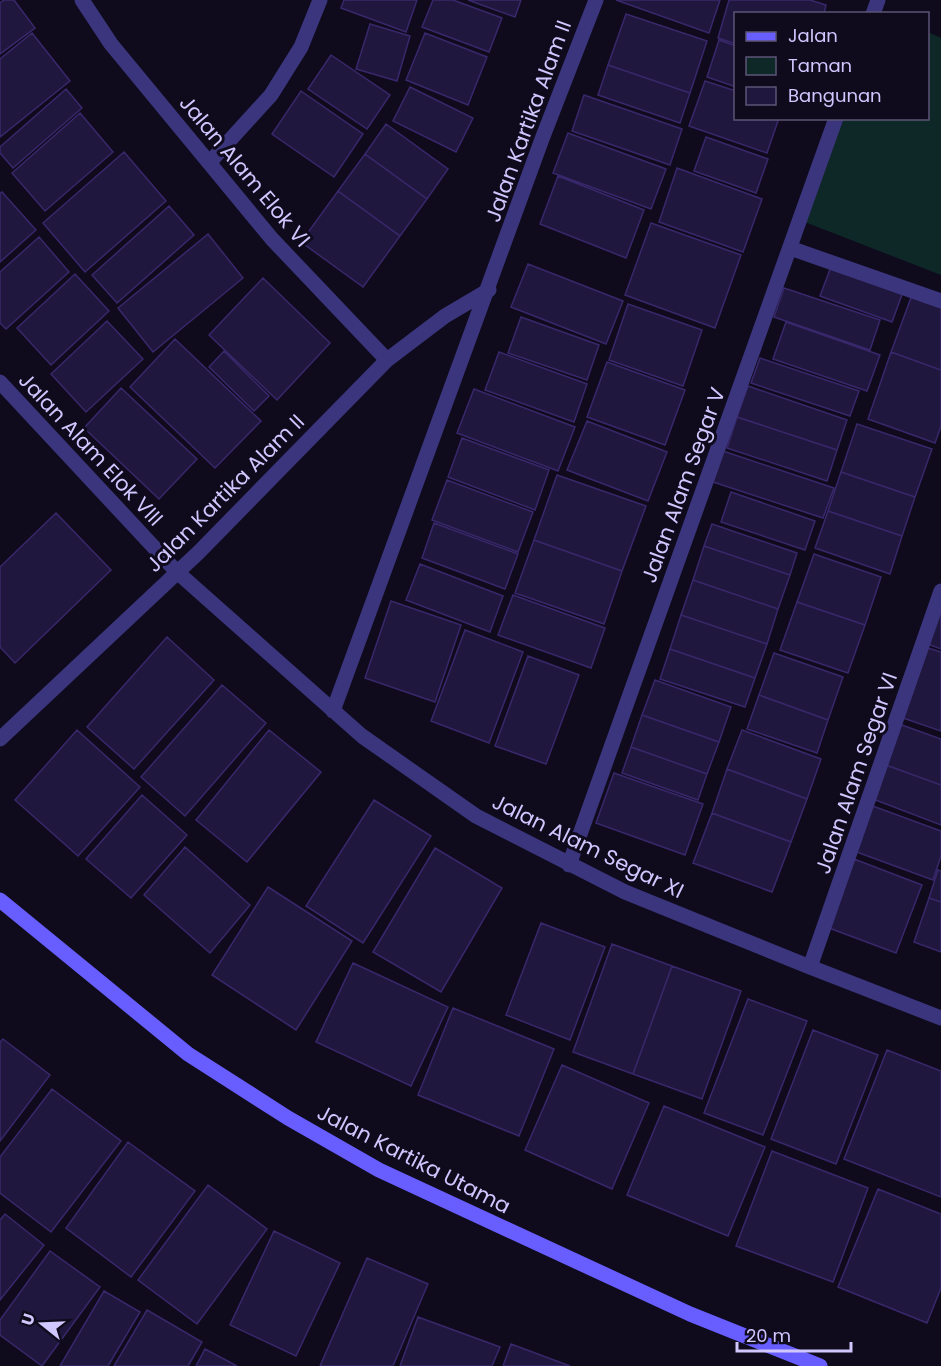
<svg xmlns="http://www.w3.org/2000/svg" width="941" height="1366" viewBox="0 0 941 1366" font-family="Poppins,sans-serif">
  <rect width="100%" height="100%" fill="#0f0b1d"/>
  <!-- park -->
  <path fill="#0e2727" d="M928,32L941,38V275L797,219L834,119L928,118Z"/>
  <!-- building -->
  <path fill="#20173e" stroke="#38286b" stroke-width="1.5" d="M4,0H14L35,28L0,54V3Z
    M344,0H417L406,32L341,8Z
    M433,0H453L502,18L489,52L422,27Z
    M468,0H521L515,17Z
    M616,0H720L709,33Z
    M729,0H810L826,5L824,14H736V44L718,38Z
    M626,14L707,41L690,93L608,65Z
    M370,24L410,36L397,81L356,69Z
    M32,33L70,81L0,137V59Z
    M425,33L487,57L468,105L406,80Z
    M719,40L736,46V87L707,77Z
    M331,55L390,95L367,129L308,89Z
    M608,65L690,93L680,123L598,95Z
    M705,81L736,91V118H779L767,153L689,126Z
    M410,87L473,118L456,152L393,121Z
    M66,89L82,108L13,168L0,153V147Z
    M301,91L363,134L334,177L272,134Z
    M584,95L682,129L670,165L572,131Z
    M80,113L113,152L45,211L12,173Z
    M386,124L448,169L427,199L365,154Z
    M568,133L666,169L651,209L553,173Z
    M706,137L768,159L756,193L694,171Z
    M124,152L166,201L85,272L43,223Z
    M365,154L427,199L400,236L338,191Z
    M677,168L762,199L743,252L659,222Z
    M558,176L644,210L626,258L540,224Z
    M338,191L400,236L363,287L301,242Z
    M2,192L36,230L0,262V193Z
    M169,206L194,235L117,303L92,275Z
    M651,223L741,255L715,328L625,295Z
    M208,234L243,278L153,352L118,308Z
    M39,237L69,272L6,329L0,323V272Z
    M528,264L623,301L606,344L511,307Z
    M832,264L904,289L892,322L820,296Z
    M75,274L109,311L51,365L17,328Z
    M263,278L330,343L277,400L209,335Z
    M784,288L880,320L870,350L774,317Z
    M912,295L941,305V370L891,352Z
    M628,304L702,330L683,386L609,360Z
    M521,317L599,345L587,380L508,353Z
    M107,321L143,359L86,412L51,374Z
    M786,322L880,355L867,391L773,359Z
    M175,339L261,421L215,468L130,387Z
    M224,351L269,396L254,411L209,367Z
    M499,352L587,384L574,422L485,390Z
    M891,352L941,370V426L935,443L868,419Z
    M760,358L859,391L850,416L751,383Z
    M607,362L685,390L665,445L587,417Z
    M748,386L847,420L837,450L737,417Z
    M121,388L197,459L159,499L84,428Z
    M474,389L575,427L558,471L457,433Z
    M737,417L837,450L827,481L727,448Z
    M587,421L667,452L648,501L567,470Z
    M857,424L932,449L915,497L841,472Z
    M462,438L549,470L535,510L448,477Z
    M723,451L834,488L823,518L713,482Z
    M841,472L915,497L902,536L828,511Z
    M557,475L646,506L622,571L534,540Z
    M447,480L533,512L518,552L432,520Z
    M731,492L815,521L805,550L721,522Z
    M828,511L902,536L890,574L815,548Z
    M56,513L111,570L15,663L0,647V567Z
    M434,523L518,554L505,589L422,558Z
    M712,524L797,553L790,575L704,546Z
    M534,540L622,571L604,624L515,593Z
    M704,546L790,575L778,609L693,580Z
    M814,554L881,577L865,625L797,602Z
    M420,564L503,596L490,632L406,600Z
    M693,580L778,609L767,644L681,615Z
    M513,595L605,628L591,668L498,635Z
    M391,601L461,625L435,702L365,678Z
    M797,602L865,625L848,673L780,650Z
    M941,606V649L928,644Z
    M681,615L767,644L755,678L670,649Z
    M465,630L523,652L489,743L431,721Z
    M167,637L214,680L134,769L87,727Z
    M928,648L941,652V731L903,718Z
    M670,649L755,678L745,707L660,679Z
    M774,653L843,677L828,720L759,695Z
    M528,656L579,675L546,764L495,746Z
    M655,680L731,707L719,742L642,715Z
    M222,685L266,723L185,816L141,777Z
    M759,695L828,720L817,753L747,729Z
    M642,715L719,742L707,774L631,747Z
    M899,724L941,739V785L886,765Z
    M77,730L140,787L78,856L15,800Z
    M269,730L321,772L247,862L196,820Z
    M742,730L821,759L807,799L727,769Z
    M631,747L707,774L698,800L622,773Z
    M886,765L941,785V825L873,799Z
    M727,769L807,799L791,842L712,813Z
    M614,773L703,804L685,855L596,823Z
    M142,795L187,835L131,898L86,859Z
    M374,800L431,836L363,943L306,906Z
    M870,805L941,831V856L933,880L854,851Z
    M712,813L791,842L772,892L693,863Z
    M185,847L250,905L210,953L144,895Z
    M435,848L502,888L441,992L373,952Z
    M854,859L922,885L896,953L829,928Z
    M938,870L941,871V902L929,898Z
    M268,887L352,941L296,1030L212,975Z
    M929,898L941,902V952L914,942Z
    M541,923L605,947L570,1040L506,1015Z
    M612,944L672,966L633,1074L573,1052Z
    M353,963L448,1007L411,1086L316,1042Z
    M672,966L741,991L702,1099L633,1074Z
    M748,999L807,1021L763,1135L704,1113Z
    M453,1008L554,1049L519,1136L418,1095Z
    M813,1030L878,1055L836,1164L771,1139Z
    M3,1039L50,1075L0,1141V1042Z
    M887,1050L941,1071V1197L844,1159Z
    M562,1065L649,1103L612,1189L525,1150Z
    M52,1089L121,1141L51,1232L0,1193V1157Z
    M664,1106L765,1147L728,1236L627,1195Z
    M128,1142L195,1191L131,1277L66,1228Z
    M772,1151L868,1188L833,1282L736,1246Z
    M208,1185L267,1229L197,1324L138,1280Z
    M878,1189L941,1214V1288L927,1323L838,1287Z
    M5,1214L44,1245L0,1300V1220Z
    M274,1231L340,1263L296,1356L230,1325Z
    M50,1251L100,1287L42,1366L0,1335V1320Z
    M367,1258L428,1284L393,1366H320Z
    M104,1291L140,1312L108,1366H60Z
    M147,1310L202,1342L188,1366H114Z
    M418,1317L500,1347L492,1366H400Z
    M511,1344L570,1366H503Z
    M205,1349L237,1366H196Z"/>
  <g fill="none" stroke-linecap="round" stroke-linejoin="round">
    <!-- minor -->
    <path stroke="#3b357d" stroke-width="15" d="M82,0L111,44L272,239L387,360
      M873,14L878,0
      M210,162L271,95L301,47L320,0
      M790,248L941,301
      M0,382L176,571L362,736L476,816L625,892L810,967L941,1018
      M333,711L542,139L596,0
      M0,739L199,552L387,360L445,316L489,290
      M569,865L836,118
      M810,967L941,591"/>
    <!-- secondary -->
    <path stroke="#685eff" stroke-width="15" d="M0,900L188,1054L288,1118L379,1170L690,1314L820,1366"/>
  </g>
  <g text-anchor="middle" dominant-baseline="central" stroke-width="6" stroke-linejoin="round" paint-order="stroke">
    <!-- street labels -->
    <g font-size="21" fill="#d0c7ff" stroke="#0f0b1d">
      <text transform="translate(528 121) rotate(-70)">Jalan Kartika Alam II</text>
      <text transform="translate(245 171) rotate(50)">Jalan Alam Elok VI</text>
      <text transform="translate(91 449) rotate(47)">Jalan Alam Elok VIII</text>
      <text transform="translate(683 485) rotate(-70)">Jalan Alam Segar V</text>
      <text transform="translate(225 493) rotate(-45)">Jalan Kartika Alam II</text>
      <text transform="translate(856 773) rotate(-71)">Jalan Alam Segar VI</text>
      <text transform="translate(588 846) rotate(26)">Jalan Alam Segar XI</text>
      <text transform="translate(414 1159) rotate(27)">Jalan Kartika Utama</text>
    </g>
  </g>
  <!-- legend -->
  <rect x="734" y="12" width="195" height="108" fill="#0f0b1d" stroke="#5c5677" stroke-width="1.5"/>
  <rect x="746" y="32" width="30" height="9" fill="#685eff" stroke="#5c5677" stroke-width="1.5"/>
  <text x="788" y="42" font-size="18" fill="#d0c7ff">Jalan</text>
  <rect x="746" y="57" width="30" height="18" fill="#0e2727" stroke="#5c5677" stroke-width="1.5"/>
  <text x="788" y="72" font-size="18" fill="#d0c7ff">Taman</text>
  <rect x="746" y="87" width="30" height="18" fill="#20173e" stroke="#5c5677" stroke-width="1.5"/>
  <text x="788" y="102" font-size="18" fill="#d0c7ff">Bangunan</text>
  <!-- north arrow -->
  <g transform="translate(42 1324) rotate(288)" stroke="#0f0b1d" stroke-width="4.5" paint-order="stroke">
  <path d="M0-4.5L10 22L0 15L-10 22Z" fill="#d0c7ff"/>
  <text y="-9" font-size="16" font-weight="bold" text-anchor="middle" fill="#d0c7ff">U</text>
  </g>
  <!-- scale -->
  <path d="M737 1342v9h114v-9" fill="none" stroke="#d0c7ff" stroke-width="3"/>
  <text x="746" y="1342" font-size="18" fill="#d0c7ff" stroke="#0f0b1d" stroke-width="4.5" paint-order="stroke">20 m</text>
</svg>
